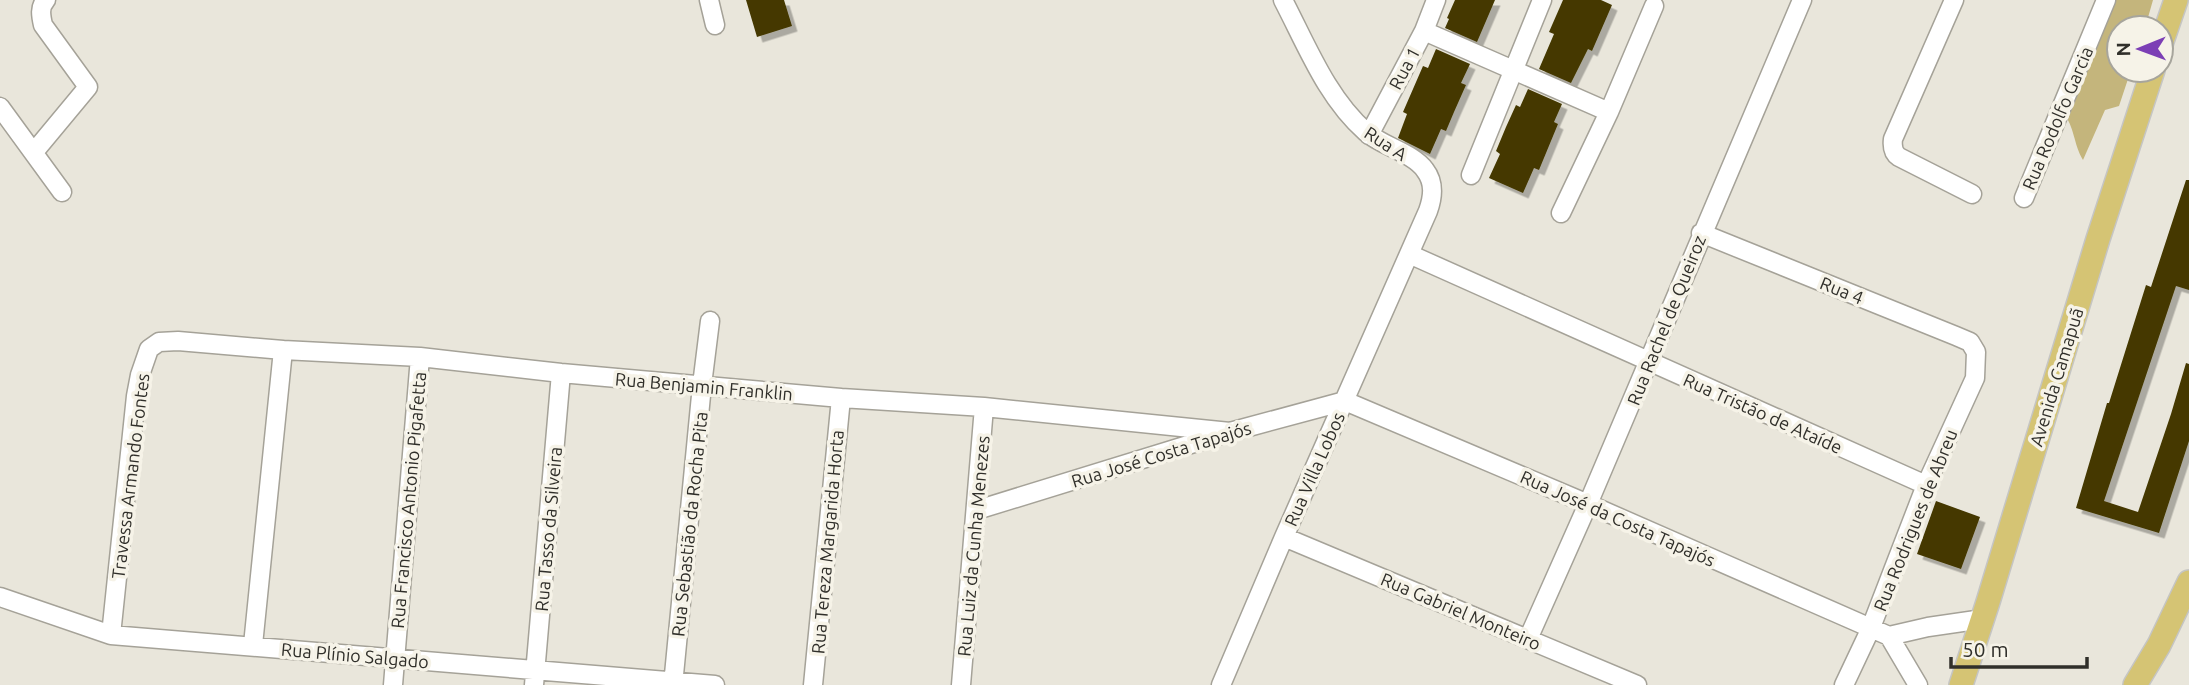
<svg xmlns="http://www.w3.org/2000/svg" width="2189" height="685" viewBox="0 0 2189 685" font-family="Ubuntu,sans-serif">
  <defs>
    <filter id="shadow"><feDropShadow dx="5.5" dy="5.5" stdDeviation="0" flood-color="#0004"/></filter>
  </defs>
  <rect width="100%" height="100%" fill="#e9e6db"/>
  <!-- green -->
  <path fill="#c4b57c" d="M2111,0H2153L2145,28H2119V70H2131L2119,106L2105,110L2083,160C2073,143 2075,127 2063,113Z"/>
  <!-- building -->
  <path fill="#443803" filter="url(#shadow)" d="M746,0H784L792,26L757,37Z
    M1455,0H1495L1477,42L1445,28L1449,19L1447,18Z
    M1563,0H1601L1612,5L1592,51L1588,49L1571,83L1539,69L1554,34L1549,32Z
    M1436,49L1470,64L1461,83L1466,85L1454,112L1446,131L1441,129L1430,154L1398,138L1407,114L1403,112L1423,66L1428,68Z
    M1528,89L1562,104L1554,122L1558,124L1539,170L1534,168L1523,193L1489,178L1500,154L1496,151L1506,127L1516,105L1520,107Z
    M2186,180H2189V290L2176,286L2104,501L2138,512L2171,414L2186,363L2189,364V441L2159,533L2076,508L2107,403H2109L2146,285L2151,287Z
    M1936,501L1980,517L1961,569L1917,554Z"/>
  <g fill="none" stroke-linecap="round" stroke-linejoin="round">
    <!-- minor casing -->
    <g stroke="#a5a298" stroke-width="21">
      <path id="minor" d="M709,0L715,25
        M1954,0L1893,139C1892,147 1893,153 1899,157L1972,194
        M1424,31L1609,112
        M0,107L62,192
        M1369,135L1424,31L1436,0
        M34,152L88,87L43,25C41,16 39,7 46,0
        M1471,175L1542,0
        M2024,198L2106,0
        M1561,213L1609,112L1654,6
        M1701,233L1956,336L1970,342L1976,352L1975,378L1926,485L1870,630L1844,685
        M1409,254L1926,485
        M977,510L1230,432L1345,401L1588,504L1889,636
        M1284,537L1637,685
        M0,597L111,635L715,685
        M111,635L136,396L140,375L149,349L159,342L178,341L283,350L420,357L561,373L841,398L984,407L1230,432
        M1889,636L1928,627L1983,619
        M1889,636L1918,685
        M1528,639L1588,504L1802,0
        M253,645L283,350
        M393,685L420,357
        M534,685L561,373
        M673,685L702,385L710,321
        M813,685L841,398
        M961,685L984,407
        M1221,685L1284,537L1428,211C1433,197 1435,183 1425,170C1413,153 1382,146 1366,132C1327,98 1307,46 1283,0"/>
    </g>
    <!-- major casing -->
    <g stroke="#c5c5c3" stroke-width="26">
      <path id="major" d="M2161,44L2176,0
        M1961,685L1988,602L2098,239L2153,70
        M2135,685L2159,645L2189,582"/>
    </g>
    <!-- minor -->
    <use href="#minor" stroke="#fff" stroke-width="18"/>
    <!-- major -->
    <use href="#major" stroke="#d5c474" stroke-width="23"/>
  </g>
  <g text-anchor="middle" dominant-baseline="central" stroke-width="7" stroke-linejoin="round" paint-order="stroke">
    <!-- street labels -->
    <g font-size="18" fill="#302f2a" stroke="#f6f3e8">
      <text transform="translate(1404 68) rotate(-62)">Rua 1</text>
      <text transform="translate(2057 118) rotate(-67)">Rua Rodolfo Garcia</text>
      <text transform="translate(1386 143) rotate(33)">Rua A</text>
      <text transform="translate(1842 290) rotate(22)">Rua 4</text>
      <text transform="translate(1666 320) rotate(-68)">Rua Rachel de Queiroz</text>
      <text transform="translate(2056 377) rotate(-73)">Avenida Camapuã</text>
      <text transform="translate(704 386) rotate(5)">Rua Benjamin Franklin</text>
      <text transform="translate(1763 413) rotate(24)">Rua Tristão de Ataíde</text>
      <text transform="translate(1161 454) rotate(-17)">Rua José Costa Tapajós</text>
      <text transform="translate(1314 469) rotate(-66)">Rua Villa Lobos</text>
      <text transform="translate(130 476) rotate(-83)">Travessa Armando Fontes</text>
      <text transform="translate(408 500) rotate(-85)">Rua Francisco Antonio Pigafetta</text>
      <text transform="translate(1618 518) rotate(24)">Rua José da Costa Tapajós</text>
      <text transform="translate(1915 520) rotate(-68)">Rua Rodrigues de Abreu</text>
      <text transform="translate(689 524) rotate(-84)">Rua Sebastião da Rocha Pita</text>
      <text transform="translate(548 529) rotate(-85)">Rua Tasso da Silveira</text>
      <text transform="translate(827 542) rotate(-85)">Rua Tereza Margarida Horta</text>
      <text transform="translate(973 546) rotate(-85)">Rua Luiz da Cunha Menezes</text>
      <text transform="translate(1461 611) rotate(23)">Rua Gabriel Monteiro</text>
      <text transform="translate(355 655) rotate(5)">Rua Plínio Salgado</text>
    </g>
  </g>
  <!-- north arrow -->
  <g transform="translate(2140 49) rotate(269)"><circle r="33" fill="#f6f3e8" stroke="#a7a59c" stroke-width="2"/>
  <path d="M0-5L12 26L0 18L-12 26Z" fill="#7c3fb5"/>
  <text y="-10" font-size="19" font-weight="bold" text-anchor="middle" fill="#302f2a">N</text>
  </g>
  <!-- scale -->
  <path d="M1951 657v10h136v-10" fill="none" stroke="#302f2a" stroke-width="3.5"/>
  <text x="1962" y="657" font-size="21" fill="#302f2a" stroke="#f6f3e8" stroke-width="5" paint-order="stroke">50 m</text>
</svg>
